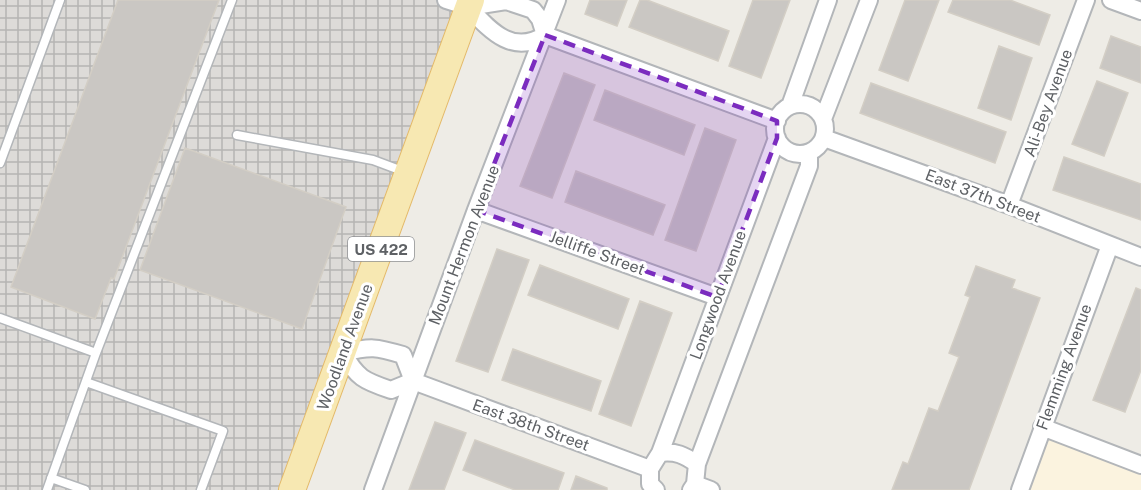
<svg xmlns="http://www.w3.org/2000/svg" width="1141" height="490" viewBox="0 0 1141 490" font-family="'Public Sans',sans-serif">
  <defs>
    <pattern id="industrial-grid" width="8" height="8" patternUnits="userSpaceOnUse" patternTransform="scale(1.5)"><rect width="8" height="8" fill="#dddbd8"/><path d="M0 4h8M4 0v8" fill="none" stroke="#b6b5b3"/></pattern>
  </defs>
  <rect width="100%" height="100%" fill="#eeece6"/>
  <!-- commercial -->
  <path fill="#fbf3df" d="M1042,427L1141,465V490H1020Z"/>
  <!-- industrial -->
  <path fill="url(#industrial-grid)" d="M0,0H471L292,490H0Z"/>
  <!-- building -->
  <path fill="#cac7c3" stroke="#d3cec5" stroke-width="1.5" d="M118,0H219L114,279L111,278L95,319L11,287Z
    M590,0H627L617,26L585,14Z
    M640,0H647L729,31L718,61L629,27Z
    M753,0H790L761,78L729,66Z
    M905,0H939L908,81L879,70Z
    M953,0H1010L1050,15L1039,45L948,12Z
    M1111,36L1141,47V83L1100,68Z
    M999,46L1032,58L1011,120L978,108Z
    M564,73L595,85L552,198L520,186Z
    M1097,81L1128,93L1104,156L1072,144Z
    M871,83L1006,132L995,163L860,113Z
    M605,90L695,125L684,155L594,120Z
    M705,128L736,140L696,251L665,240Z
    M185,148L346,207L302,329L140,270Z
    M1064,157L1141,184V220L1053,190Z
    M576,171L665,205L653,235L565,202Z
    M497,249L529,260L488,372L456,361Z
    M540,265L629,299L618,329L528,295Z
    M976,266L1015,280L1012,288L1040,298L969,490H892L903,462L908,464L929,408L938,411L959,357L949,353L970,297L965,295Z
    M1136,288L1141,290V370L1125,412L1093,400Z
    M640,301L672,313L631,426L599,414Z
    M513,349L601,381L591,411L502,380Z
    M435,422L466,433L444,490H409Z
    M475,440L564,473L558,490H515L463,470Z
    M576,476L607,488V490H571Z"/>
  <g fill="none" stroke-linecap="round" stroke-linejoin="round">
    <!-- lane casing -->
    <g stroke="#b3b6b9" stroke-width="11">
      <path id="lane" d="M237,135L373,160L405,172
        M0,163L60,0
        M0,318L96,353L47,490
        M96,353L232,0
        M86,382L223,431L201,490
        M51,478L85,490"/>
    </g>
    <!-- street casing -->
    <g stroke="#b3b6b9" stroke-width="20">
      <path id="street" d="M446,0L468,7L506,1L533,10L540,19L545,35
        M1111,0L1141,11
        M468,7C490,30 512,56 545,35
        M545,35L777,121
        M775 129a25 25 0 1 1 50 0a25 25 0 1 1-50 0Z
        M790,106L828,0
        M823,119L869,0
        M824,138L1009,205L1141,257
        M1009,205L1086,0
        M476,210L717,297
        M413,381L403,355C376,347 371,346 343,353C357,378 364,381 391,390L413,381L650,469
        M1042,427L1141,465
        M660,453L777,138
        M697,464L809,166V153
        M695,484L711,490
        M373,490L476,210L557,0
        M656,490L650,484V469L660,453C676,451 684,455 697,464L695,484L691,490
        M1020,490L1110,245"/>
    </g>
    <!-- primary casing -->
    <g stroke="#e4ba6a" stroke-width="28">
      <path id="primary" d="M292,490L471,0"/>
    </g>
    <!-- lane -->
    <use href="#lane" stroke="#fff" stroke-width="8"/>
    <!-- street -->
    <use href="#street" stroke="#fff" stroke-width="16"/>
    <!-- primary -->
    <use href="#primary" stroke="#f7e8b2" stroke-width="26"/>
  </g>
  <!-- marked area -->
  <path fill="#7b2cbf" fill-opacity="0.2" stroke="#7b2cbf" stroke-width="4.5" stroke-dasharray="12 8" stroke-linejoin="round" d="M545,35L777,121V138L717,297L476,210Z"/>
  <g text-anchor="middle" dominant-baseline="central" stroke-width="6" stroke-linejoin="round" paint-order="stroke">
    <!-- shield labels -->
    <rect fill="#fff" stroke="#8e9093" stroke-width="1.5" x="348" y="237" width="66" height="24" rx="4.5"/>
    <g font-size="15" font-weight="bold" fill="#5e6165">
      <text x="381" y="249">US 422</text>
    </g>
    <!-- street labels -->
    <g font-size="16" fill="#5e6165" stroke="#fff">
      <text transform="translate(1048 103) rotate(-70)">Ali-Bey Avenue</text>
      <text transform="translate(983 196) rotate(21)">East 37th Street</text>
      <text transform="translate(464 245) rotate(-69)">Mount Hermon Avenue</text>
      <text transform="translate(597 253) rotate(20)">Jelliffe Street</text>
      <text transform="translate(718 295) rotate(-70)">Longwood Avenue</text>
      <text transform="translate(345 347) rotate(-70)">Woodland Avenue</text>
      <text transform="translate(1064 367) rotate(-70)">Flemming Avenue</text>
      <text transform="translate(531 425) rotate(20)">East 38th Street</text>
    </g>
  </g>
</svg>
